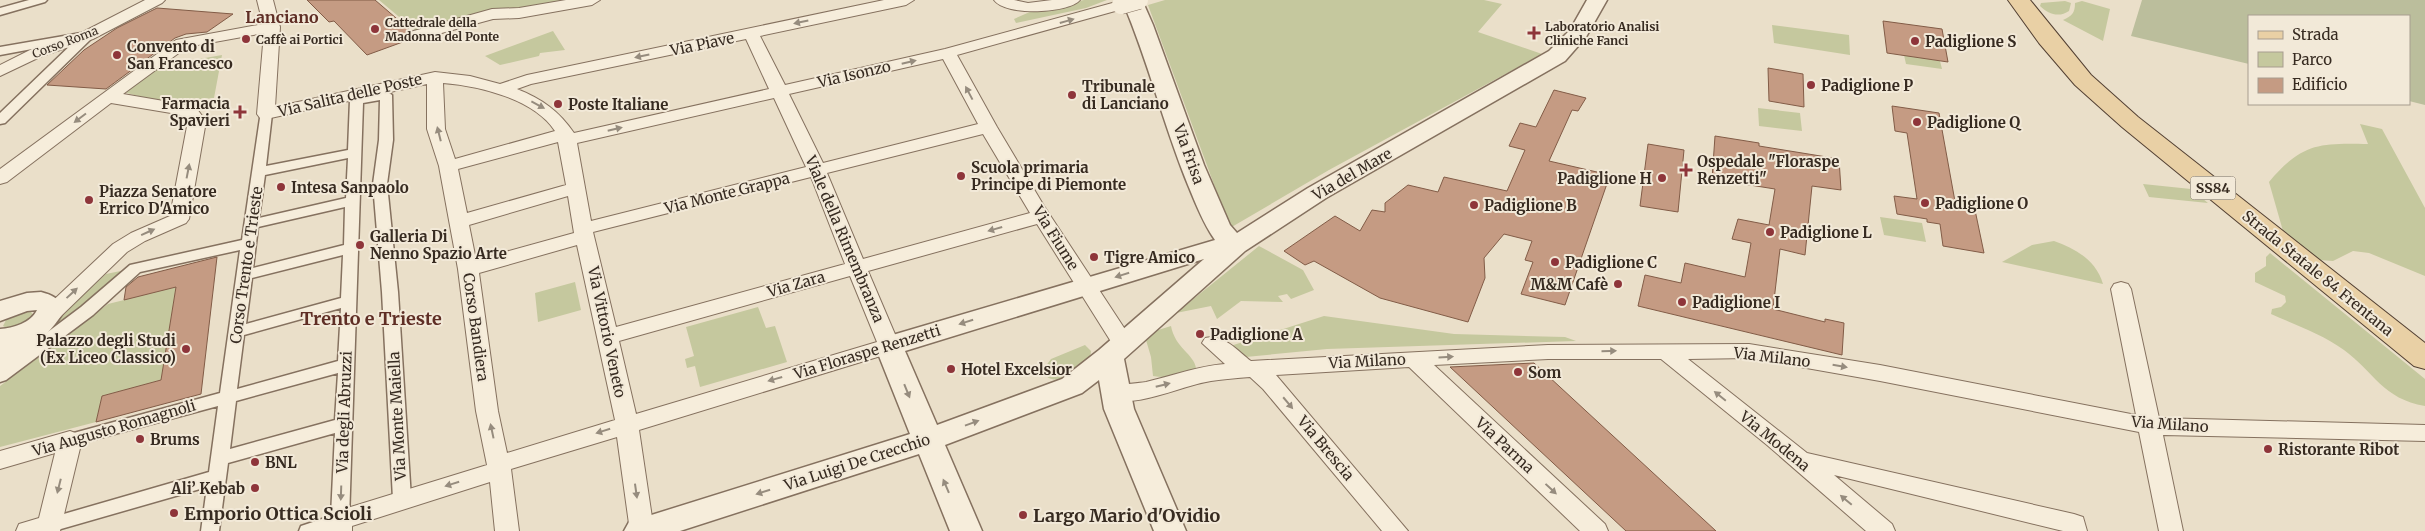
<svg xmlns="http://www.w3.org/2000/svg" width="2425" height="531" viewBox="0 0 2425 531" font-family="Merriweather,serif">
  <rect width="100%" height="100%" fill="#eadfc9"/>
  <!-- green -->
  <path fill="#c5c89e" d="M379,0H578L417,32Z
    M1084,0H1107L1086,8L1016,23L1014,19L1032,11Z
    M1165,0H1484L1502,4L1478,32L1542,54L1329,170L1230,228L1148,5Z
    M2065,1L2071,3L2069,11C2059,18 2048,14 2040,6L2041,3Z
    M2082,1L2110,9L2103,41L2063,20C2072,16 2075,13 2075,3Z
    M1772,25L1849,35L1850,55L1774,43Z
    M553,31L565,50L540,53L539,56L500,65L485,56Z
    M222,55L214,98C178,102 159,103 124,92L159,66Z
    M1904,55L1940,61L1942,69L1906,64Z
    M1758,108L1800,113L1802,131L1759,126Z
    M2360,124L2382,129L2425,208V276L2369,253L2353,251L2333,261L2319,260L2283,231L2269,182C2302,143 2319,143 2368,144Z
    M2143,184L2191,189L2208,203L2149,197Z
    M1880,217L1922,223L1926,242L1884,235Z
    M2054,241C2076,249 2096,260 2103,284L2002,262L2032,245Z
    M1259,246L1303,270L1314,290L1291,299L1287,294L1278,296L1283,302L1241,301L1217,319L1211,306L1176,313Z
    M2270,253L2425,379V406C2383,399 2374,372 2344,350C2322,334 2296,325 2271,314L2272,309L2281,307L2286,302L2285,296L2255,282V273L2266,266V257Z
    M135,268L16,355L106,274Z
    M575,282L581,310L538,322L535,293Z
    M176,287L161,380L102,396L96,422L0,447V386L108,304Z
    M758,307L766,328L775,326L787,362L700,387L695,366L687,368L685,359L694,356L686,327Z
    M22,312H31L34,316C27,323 13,332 3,326L7,318Z
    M1324,316L1454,334L1565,337L1576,341L1327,349L1235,358L1224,348Z
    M1171,326C1175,348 1194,354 1196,368C1182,375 1169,379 1153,376L1151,357L1146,340L1155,331Z
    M1085,345L1091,351L1090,360C1077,369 1055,392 1042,371L1051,359Z"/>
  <!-- cemetery -->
  <path fill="#bbbe9c" d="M2142,0H2425V105L2409,101V16H2249V64L2131,36Z"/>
  <!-- building -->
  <path fill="#c59b83" stroke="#825c47" d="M307,0H375L410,30L406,35L411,39L367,55L334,21L329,22Z
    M157,8L233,14L207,32L186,34L175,38L106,89L47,85L84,50L117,28Z
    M1883,21L1942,29L1948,62L1887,53Z
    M1768,68L1803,74L1804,107L1769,101Z
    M1554,90L1586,98L1578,111L1572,110L1549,161L1610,175L1565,305L1521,294L1533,262L1525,260L1532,241L1504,234L1484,258L1485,278L1468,322L1380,298L1314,261L1305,265L1284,251L1335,216L1360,231L1372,210L1385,212V203L1408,185L1438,192L1444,177L1507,191L1525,150L1509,146L1520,123L1536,127Z
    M1892,106L1939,113L1956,207L1975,210L1984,253L1943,246L1940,224L1927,222V219L1897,214L1894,196L1917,199L1907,133L1895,131Z
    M1715,136L1759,143V146L1839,159L1841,190L1812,186L1805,255L1780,249L1773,309L1825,322V319L1844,323L1842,355L1638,306L1645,275L1681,283L1685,263L1745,277L1751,243L1732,239L1738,219L1769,225L1775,189L1712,179Z
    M1648,144L1684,150L1678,212L1640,206Z
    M217,257L201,394L96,422L102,396L161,380L176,287L124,300L126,287L138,277Z
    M1534,363L1716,531H1626L1450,367Z"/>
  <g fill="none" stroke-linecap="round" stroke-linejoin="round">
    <!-- pedestrian casing -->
    <g stroke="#85715f" stroke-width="3">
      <path id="pedestrian" d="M29,0H47L45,2L0,15V8Z
        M87,32L93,36L91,39L5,123L0,124V113L75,41L0,55V47Z
        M357,90L361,91L363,95L386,91L392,95L393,140L387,184L398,292L411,499L408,504L402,506L396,504L393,499L382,292L373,184L379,140L380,100L363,103L349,520L347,525L330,531H299L301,526L331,516L335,433L228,463L219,531H201L207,487L54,531L43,530L41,525L43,520L209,472L218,406L70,446L64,445L61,440L64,435L70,434L220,393L240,250L140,272L93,315L6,380L0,382V368L81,307L130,265L242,240L261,111H271L272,114L266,166L348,150L350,100L353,91ZM348,158L346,198L259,218L265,175ZM345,207L344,245L253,268L258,227ZM343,255L341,298L246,324L252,278ZM341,308L338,361L237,389L244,335ZM338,373L335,420L230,449L236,401Z"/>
    </g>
    <!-- minor casing -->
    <g stroke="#85715f" stroke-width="2">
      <path id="minor" d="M145,0H165L162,3L93,39L42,56L0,76V65L30,50L81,33Z
        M257,0H273L280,27L275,107L435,72L470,76L500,84L527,75L884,0H914L906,5L760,36L785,85L945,49L1116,2H1126L1129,5L1126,8L957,55L997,127L1044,206L1134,343L1131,348L1123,350L1115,348L1037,224L868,271L900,346L897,351L639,430L654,531H630L617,437L511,469L519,531H495L490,482L352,526V531H328V520L331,513L487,465L476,411L458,269L439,166L427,129V84L266,119L260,118L257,114L264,33L187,47L123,94L187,105L197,109L206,121L189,219L186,223L145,241L127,252L58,319L51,321L44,319L41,314L44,309L113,244L131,233L170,216L188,121L185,117L177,114L111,103L7,182L0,184V169L176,40L263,24ZM746,39L769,89L574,133C559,111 542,99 517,89L531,84ZM943,59L978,124L823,163L789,94ZM443,83C480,86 534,99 555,131L455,159L445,129ZM774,98L806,167L591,221L577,143ZM983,134L1030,213L863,259L827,173ZM558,142L566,185L467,213L458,169ZM811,177L845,264L616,327L593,232ZM568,196L574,233L476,260L469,225ZM577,245L615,420L507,453L498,411L479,273ZM850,276L877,342L636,414L619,341Z
        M566,0H600L592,5L519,18L493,19L416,40L408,35L410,32L492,9L519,8Z
        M994,0H1014L1028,3L1052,0H1080C1070,13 1006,17 994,0Z
        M2121,282L2128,284L2131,289L2159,418L2425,425V441L2163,435L2183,531H2159L2139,432L1880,381L1749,358L1688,359L1807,453L2074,514L2083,517L2087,531H2063L1834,475L1892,524L1895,531H1866L1767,445L1661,359H1548L1434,365L1605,524L1608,531H1580L1409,367L1276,375L1408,531H1382L1263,389L1250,377C1237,378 1224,379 1211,381C1179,386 1140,408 1107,399L1104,393L1107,387C1120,384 1133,384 1146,382C1172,376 1198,366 1225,364L1202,343L1205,338C1223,333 1238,351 1251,361L1548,345L1749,344L1880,365L2136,415L2111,289L2114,284Z
        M70,431L78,434L82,440L60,531H16L19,524L39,518L55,453L0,469V451Z"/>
    </g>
    <!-- tertiary casing -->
    <g stroke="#85715f" stroke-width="3">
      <path id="tertiary" d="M1122,0H1142L1153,25L1204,165L1230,225L1237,233L1308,188L1549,51L1570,30L1587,0H1607L1586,37L1565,61L1326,198L1245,251L1124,359L1134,409L1186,531H1154L1104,409L1099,380L1082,393L945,445L982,531H950L919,454L680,531H624L629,522L910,434L875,346L879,339L1215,240C1203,223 1196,204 1188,185C1163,124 1148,60 1122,0ZM1204,259L1099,350L1062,379L937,425L905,351Z
        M41,292C52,295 58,298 65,308C59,325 17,367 0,372V329C13,328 31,323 37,310L27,311L0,321V301L27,293Z"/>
    </g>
    <!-- primary casing -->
    <g stroke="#534033" stroke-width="2">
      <path id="primary" d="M2008,0H2030L2091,75L2138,117L2425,343V369L2414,366L2122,127L2075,85L2039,43Z"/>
    </g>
    <!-- pedestrian -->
    <use href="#pedestrian" fill="#f6eddb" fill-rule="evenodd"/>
    <!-- minor -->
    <use href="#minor" fill="#f6eddb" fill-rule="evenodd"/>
    <!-- tertiary -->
    <use href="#tertiary" fill="#f6eddb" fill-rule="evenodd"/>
    <!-- primary -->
    <use href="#primary" fill="#e9d0a5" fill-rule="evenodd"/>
    <!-- minor-bridge casing -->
    <g stroke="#85715f" stroke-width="19" stroke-linecap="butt">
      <path id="minor-bridge" d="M1121,5L1139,0"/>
    </g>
    <!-- minor-bridge -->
    <use href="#minor-bridge" stroke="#f6eddb" stroke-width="18"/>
  </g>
  <!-- one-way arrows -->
  <defs><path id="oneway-solid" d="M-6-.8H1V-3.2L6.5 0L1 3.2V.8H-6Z" transform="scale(1.25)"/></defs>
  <g fill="#968c7e">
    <use href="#oneway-solid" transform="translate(1067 21) rotate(-16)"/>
    <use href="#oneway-solid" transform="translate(801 22) rotate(168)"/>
    <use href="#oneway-solid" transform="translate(642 56) rotate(168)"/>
    <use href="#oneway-solid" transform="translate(909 62) rotate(-13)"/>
    <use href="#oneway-solid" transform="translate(969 93) rotate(-118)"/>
    <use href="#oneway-solid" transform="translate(538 105) rotate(28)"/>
    <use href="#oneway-solid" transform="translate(80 118) rotate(143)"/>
    <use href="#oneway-solid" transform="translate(615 129) rotate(-13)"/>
    <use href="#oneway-solid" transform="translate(439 134) rotate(-104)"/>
    <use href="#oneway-solid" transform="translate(188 171) rotate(-79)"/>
    <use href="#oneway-solid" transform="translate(995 229) rotate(164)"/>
    <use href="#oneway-solid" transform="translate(148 232) rotate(-24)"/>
    <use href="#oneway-solid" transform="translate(1122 275) rotate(163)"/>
    <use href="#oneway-solid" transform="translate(72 293) rotate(-43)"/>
    <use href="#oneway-solid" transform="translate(966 322) rotate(163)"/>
    <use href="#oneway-solid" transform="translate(1609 351) rotate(-1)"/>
    <use href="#oneway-solid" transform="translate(1446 357) rotate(-3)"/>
    <use href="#oneway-solid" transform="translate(1840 366) rotate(10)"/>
    <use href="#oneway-solid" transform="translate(775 379) rotate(164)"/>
    <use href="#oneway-solid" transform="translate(1163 385) rotate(-14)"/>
    <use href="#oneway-solid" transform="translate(907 391) rotate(68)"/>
    <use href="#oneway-solid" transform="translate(1720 396) rotate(-141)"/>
    <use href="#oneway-solid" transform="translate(1288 403) rotate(50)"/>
    <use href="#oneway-solid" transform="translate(972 423) rotate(-20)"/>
    <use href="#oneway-solid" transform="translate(492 431) rotate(-102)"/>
    <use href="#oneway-solid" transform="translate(603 431) rotate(163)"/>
    <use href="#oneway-solid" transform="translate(452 484) rotate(163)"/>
    <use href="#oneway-solid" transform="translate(59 486) rotate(104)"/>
    <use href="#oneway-solid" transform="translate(946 486) rotate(-113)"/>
    <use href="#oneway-solid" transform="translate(1551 489) rotate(43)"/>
    <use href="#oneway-solid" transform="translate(636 491) rotate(82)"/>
    <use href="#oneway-solid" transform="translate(763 492) rotate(162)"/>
    <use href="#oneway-solid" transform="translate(341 493) rotate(92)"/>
    <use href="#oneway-solid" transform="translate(1846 500) rotate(-140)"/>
  </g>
  <!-- markers -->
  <g fill="#8e353a" stroke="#f2e9d8" stroke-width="2">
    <circle cx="375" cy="29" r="5"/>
    <path d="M1531.5 25.5h5v5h5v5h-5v5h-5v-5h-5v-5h5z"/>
    <circle cx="246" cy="39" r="5"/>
    <circle cx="1915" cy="41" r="5"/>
    <circle cx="117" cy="55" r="5"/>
    <circle cx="1811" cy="85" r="5"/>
    <circle cx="1072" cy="95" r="5"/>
    <circle cx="558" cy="104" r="5"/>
    <path d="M237.5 104.5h5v5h5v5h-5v5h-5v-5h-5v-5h5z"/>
    <circle cx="1917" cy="122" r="5"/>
    <path d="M1683.5 162.5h5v5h5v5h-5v5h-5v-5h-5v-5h5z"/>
    <circle cx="961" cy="176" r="5"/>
    <circle cx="1662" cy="178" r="5"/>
    <circle cx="281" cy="187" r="5"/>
    <circle cx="89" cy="200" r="5"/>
    <circle cx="1925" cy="203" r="5"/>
    <circle cx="1474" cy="205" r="5"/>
    <circle cx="1770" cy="232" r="5"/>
    <circle cx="360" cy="245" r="5"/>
    <circle cx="1094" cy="257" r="5"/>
    <circle cx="1555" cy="262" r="5"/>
    <circle cx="1618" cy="284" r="5"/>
    <circle cx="1682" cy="302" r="5"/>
    <circle cx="1200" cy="334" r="5"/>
    <circle cx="186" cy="349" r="5"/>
    <circle cx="951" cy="369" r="5"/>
    <circle cx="1518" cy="372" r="5"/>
    <circle cx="140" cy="439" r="5"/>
    <circle cx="2268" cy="449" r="5"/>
    <circle cx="255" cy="462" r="5"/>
    <circle cx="255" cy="488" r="5"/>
    <circle cx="174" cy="513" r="5"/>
    <circle cx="1023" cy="515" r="5"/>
  </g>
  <g text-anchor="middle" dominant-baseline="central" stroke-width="4" stroke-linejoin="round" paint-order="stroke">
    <!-- far-poi labels -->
    <g font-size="12" font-weight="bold" fill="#372b21" stroke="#f2e9d8" text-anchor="start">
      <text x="385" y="22">Cattedrale della<tspan x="385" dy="14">Madonna del Ponte</tspan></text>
      <text x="1545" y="26">Laboratorio Analisi<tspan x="1545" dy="14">Cliniche Fanci</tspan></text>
      <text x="256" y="39">Caffè ai Portici</text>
    </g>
    <!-- far-street labels -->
    <g font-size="12" fill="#372b21" stroke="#f2e9d8">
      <text transform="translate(65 42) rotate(-21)">Corso Roma</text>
    </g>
    <!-- shield labels -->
    <rect fill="#f2e9d8" stroke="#6f6458" stroke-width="1" x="2190.5" y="176.5" width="45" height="23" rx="4"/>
    <g font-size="14" font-weight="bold" fill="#372b21">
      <text x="2213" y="188">SS84</text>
    </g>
    <!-- poi labels -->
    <g font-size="15" font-weight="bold" fill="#372b21" stroke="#f2e9d8" text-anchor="start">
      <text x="1925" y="41">Padiglione S</text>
      <text x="127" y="46">Convento di<tspan x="127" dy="17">San Francesco</tspan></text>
      <text x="1821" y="85">Padiglione P</text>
      <text x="1082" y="86">Tribunale<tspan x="1082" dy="17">di Lanciano</tspan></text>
      <text x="230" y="103" text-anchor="end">Farmacia<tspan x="230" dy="17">Spavieri</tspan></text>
      <text x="568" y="104">Poste Italiane</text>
      <text x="1927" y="122">Padiglione Q</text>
      <text x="1697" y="161">Ospedale "Floraspe<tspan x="1697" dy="17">Renzetti"</tspan></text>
      <text x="971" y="167">Scuola primaria<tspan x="971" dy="17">Principe di Piemonte</tspan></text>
      <text x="1652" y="178" text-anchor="end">Padiglione H</text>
      <text x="291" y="187">Intesa Sanpaolo</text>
      <text x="99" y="191">Piazza Senatore<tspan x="99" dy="17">Errico D'Amico</tspan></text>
      <text x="1935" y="203">Padiglione O</text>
      <text x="1484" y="205">Padiglione B</text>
      <text x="1780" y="232">Padiglione L</text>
      <text x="370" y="236">Galleria Di<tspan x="370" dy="17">Nenno Spazio Arte</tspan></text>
      <text x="1104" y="257">Tigre Amico</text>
      <text x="1565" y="262">Padiglione C</text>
      <text x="1608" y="284" text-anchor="end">M&amp;M Cafè</text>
      <text x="1692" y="302">Padiglione I</text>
      <text x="1210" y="334">Padiglione A</text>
      <text x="176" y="340" text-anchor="end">Palazzo degli Studi<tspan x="176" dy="17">(Ex Liceo Classico)</tspan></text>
      <text x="961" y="369">Hotel Excelsior</text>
      <text x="1528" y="372">Som</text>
      <text x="150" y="439">Brums</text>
      <text x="2278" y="449">Ristorante Ribot</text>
      <text x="265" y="462">BNL</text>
      <text x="245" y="488" text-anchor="end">Ali’ Kebab</text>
    </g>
    <!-- street labels -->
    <g font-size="15" fill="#372b21" stroke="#f2e9d8">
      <text transform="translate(702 44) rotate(-12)">Via Piave</text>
      <text transform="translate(854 74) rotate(-13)">Via Isonzo</text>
      <text transform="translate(350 95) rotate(-13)">Via Salita delle Poste</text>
      <text transform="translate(1189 154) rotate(70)">Via Frisa</text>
      <text transform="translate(1352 174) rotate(-30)">Via del Mare</text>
      <text transform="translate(727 193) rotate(-14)">Via Monte Grappa</text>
      <text transform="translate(1056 238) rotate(58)">Via Fiume</text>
      <text transform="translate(845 239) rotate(67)">Viale della Rimembranza</text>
      <text transform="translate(246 265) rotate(-82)">Corso Trento e Trieste</text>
      <text transform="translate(2318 273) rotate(39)">Strada Statale 84 Frentana</text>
      <text transform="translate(796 284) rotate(-16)">Via Zara</text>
      <text transform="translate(476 327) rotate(82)">Corso Bandiera</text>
      <text transform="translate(607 332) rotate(78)">Via Vittorio Veneto</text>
      <text transform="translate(867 352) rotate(-17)">Via Floraspe Renzetti</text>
      <text transform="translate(1772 357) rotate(7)">Via Milano</text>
      <text transform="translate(1367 361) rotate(-3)">Via Milano</text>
      <text transform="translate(344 412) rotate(-88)">Via degli Abruzzi</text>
      <text transform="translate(397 416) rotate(-93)">Via Monte Maiella</text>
      <text transform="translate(2170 424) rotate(4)">Via Milano</text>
      <text transform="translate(114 428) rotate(-16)">Via Augusto Romagnoli</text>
      <text transform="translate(1775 441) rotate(39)">Via Modena</text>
      <text transform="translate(1505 445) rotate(43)">Via Parma</text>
      <text transform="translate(1326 448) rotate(50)">Via Brescia</text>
      <text transform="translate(857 462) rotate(-18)">Via Luigi De Crecchio</text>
    </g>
    <!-- far-district labels -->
    <g font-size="16" font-weight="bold" fill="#5f2e25" stroke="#f2e9d8">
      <text x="282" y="17">Lanciano</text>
    </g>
    <!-- quarter labels -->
    <g font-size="18" font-weight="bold" fill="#5f2e25" stroke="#f2e9d8">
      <text x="371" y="318">Trento e Trieste</text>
    </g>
    <!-- near-poi labels -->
    <g font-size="18" font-weight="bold" fill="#372b21" stroke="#f2e9d8" text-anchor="start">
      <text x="184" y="513">Emporio Ottica Scioli</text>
      <text x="1033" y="515">Largo Mario d'Ovidio</text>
    </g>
  </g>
  <!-- legend -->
  <rect x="2248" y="15" width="162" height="90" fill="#f2e9d8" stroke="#a79d8f"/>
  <rect x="2258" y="31" width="25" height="8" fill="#e9d0a5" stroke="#a79d8f"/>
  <text x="2292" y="40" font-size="15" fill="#372b21">Strada</text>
  <rect x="2258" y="52" width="25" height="15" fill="#c5c89e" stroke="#a79d8f"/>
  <text x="2292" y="65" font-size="15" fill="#372b21">Parco</text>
  <rect x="2258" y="78" width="25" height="15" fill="#c59b83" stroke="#a79d8f"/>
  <text x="2292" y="90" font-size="15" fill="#372b21">Edificio</text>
</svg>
